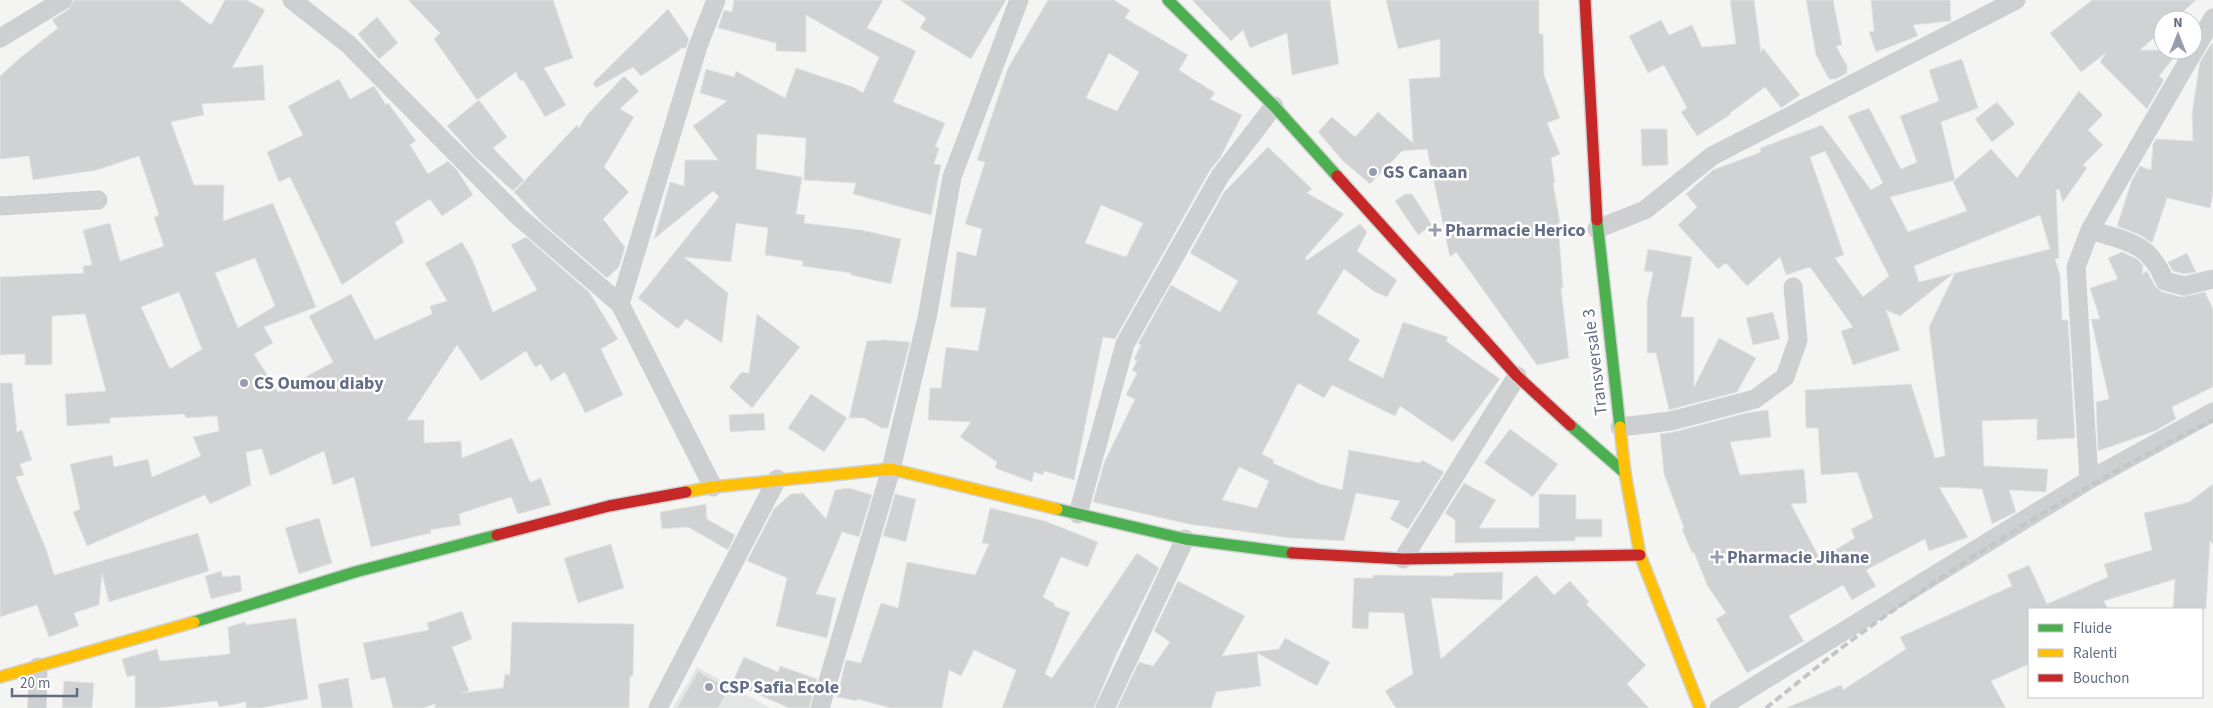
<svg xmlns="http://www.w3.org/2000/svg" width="2213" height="708" viewBox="0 0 2213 708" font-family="'Source Sans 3',sans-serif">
  <rect width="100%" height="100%" fill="#f4f5f3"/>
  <!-- built -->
  <path fill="#e4e5e5" d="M697,667L770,708H673Z"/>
  <!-- building -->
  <path fill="#d0d2d3" stroke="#e4e4e3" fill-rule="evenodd" d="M74,0H179L211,25L225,0H247L265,10L232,68L263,65L265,100L202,104L204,115L171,122L194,185H224L223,221L273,203L316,307L264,327L273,343L254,354L278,392L333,362L309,316L351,294L375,340L432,314L430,306L447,301L425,263L462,242L472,259L493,312L537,290L511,245L526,237L589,292L618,339L601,349L623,395L585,413L565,372L551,381L541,364L535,367L526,351L481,381L457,345L407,420H424V443L461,441L462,458L512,438L530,482L541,478L551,505L518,514L511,497L459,514L461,525L430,530L431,533L371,547L354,477L333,485L324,451L270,476L262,449L246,452L251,485L210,504L205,495L87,546L73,512L80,509L70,464L112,455L114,467L148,459L152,477L201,456L193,437L219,431L217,416L186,418L184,414L110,418V423L67,426L65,394L106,391L85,314L52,316V365H25V354L0,355V277L84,273L83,266L92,265L83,230L110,223L120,261L164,246L154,217L159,215L139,156L97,170L33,180L29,156L0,159V76L20,58L58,28L52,20L69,9ZM255,258L275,306L238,328L215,273ZM179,292L202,349L170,369L141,307Z
    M408,0H553L573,58L544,68L566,105L545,117L523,80L520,81L516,72L477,100L434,39L440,33Z
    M734,0H883L867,28L916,51L893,102L945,123L935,147L939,148L934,164L941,165L931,215L853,194L856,183L804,180L806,138L757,134L756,169L802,177L796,214L805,215L804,223L861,230L901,239L891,284L851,275V273L802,266L803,261L765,255L768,228L736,223L731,262L684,257L728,293L722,343L686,319L678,329L638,298L719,197L713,191L654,239L670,182L684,186L685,160H718L693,126L727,101L700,93L706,69L734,77L736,71L785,98L796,68L853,87L863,93L879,57L806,15V52L776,51V43L718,28L724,10L732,12Z
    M900,0H1006L971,59L920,28L926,18Z
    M1048,0H1114L1130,10L1125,18L1188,55L1179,70L1215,93L1210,99L1242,115L1220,158L1210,170L1115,339L1103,337L1074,480L1044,471L1043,475L1034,472L1032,482L995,468L997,462L960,437L971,422L928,420L930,388H941L946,347L978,351L986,308L950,307L957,251L976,256L982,229L965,224L985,162L977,160L1008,68ZM1109,53L1139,72L1117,111L1086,98ZM1101,205L1143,223L1126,257L1085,243Z
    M1192,0H1330L1339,64L1292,75L1287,33L1250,48L1243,30L1231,41Z
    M1386,0H1539V34H1543L1544,75L1560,118L1547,123L1560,154L1551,158L1555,183H1553L1560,223H1558L1563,288H1561L1569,358L1537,365L1456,252L1450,257L1427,149L1402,151L1370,184L1342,160L1318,132L1332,117L1355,137L1378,112L1413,143L1409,79L1440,77V39L1398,49Z
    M1730,0H1754L1761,52L1763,48L1800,95L1781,108L1765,87L1730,113L1731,114L1697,136L1681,112L1687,108L1664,65L1648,73L1629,36L1661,20L1669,35L1692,25L1702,47L1736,44Z
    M1806,0H1833L1842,45L1836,46L1847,66V73L1835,79H1829L1816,55Z
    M1871,0H1950L1951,21L1913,25L1918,36L1876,52L1869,32L1874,31Z
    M2092,0H2196L2174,20H2163V30L2140,50H2180L2159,76L2164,80L2147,109L2100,62L2106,53L2081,72L2050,33Z
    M668,9L689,39L686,48H680V50L641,76L633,67L596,88L593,83Z
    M377,17L398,43L379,59L358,34Z
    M2211,44H2213V193L2210,208L2167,198L2152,243L2140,235L2117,226L2132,180L2140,166L2151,170L2153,144L2156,139L2193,141L2192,113L2200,62Z
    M1962,59L1978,108L1941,122L1955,180L1991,149L2017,178L2079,91L2103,115L2088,130L2103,145L2083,165L2087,168L2063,202L2059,189L2056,190L2059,258L2055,259L2060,275L2062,320H2068L2075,438L2037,440V419L1982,421L1984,466L2048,469L2046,492L2009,490L2016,512L1992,524L1982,489L1939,487L1968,537L1929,551L1925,539L1866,570L1876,586L1852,600L1843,585L1789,616L1804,641L1747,673L1716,619L1726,613L1707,585L1694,552L1692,553L1682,529L1684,528L1664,474L1660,434L1674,432L1746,413L1768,410L1771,437L1730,442L1740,475L1804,469L1807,503L1791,504L1820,559L1855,538L1851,529L1873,518L1857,472L1821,475L1818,428H1806L1805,390L1911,384L1935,458L1945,456L1929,327L1955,273L2050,249L2040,215L1914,266L1919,282L1954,273L1900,316L1886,310L1900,350L1853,365L1841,331L1853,327L1810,267L1786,275L1780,257L1747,286L1726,263L1718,269L1678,225L1697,207L1686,194L1713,170L1761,152L1760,148L1822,125L1871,190L1883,183L1848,116L1869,108L1901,169L1917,162L1900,116L1939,101L1929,70ZM1825,151L1889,276L1863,297L1835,258L1844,255L1810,157ZM1955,180L1953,182L1967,211L1908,232L1890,197Z
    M624,76L639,91L620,109L634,117L604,167L629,192L603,219L625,247L619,267L607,278L545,225L514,192L577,125L579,128L587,115Z
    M339,79L350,99L374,86L386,105L388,103L416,141L410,145L428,174L448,161L457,170L473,195L442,216L430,199L395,222L404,242L342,285L290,177L279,182L267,152L303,135L288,106Z
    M479,100L507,137L493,148L524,180L513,191L475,157L447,126Z
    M1997,102L2015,124L1992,142L1975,119Z
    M1641,129H1667L1668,165L1642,166Z
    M1268,147L1312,189L1307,193L1344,214L1305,258L1307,260L1360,224L1367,232L1357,251L1397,280L1387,297L1375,292L1344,269L1317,313L1360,340L1348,360L1383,378L1403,322L1448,337L1446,341L1500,379L1453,442L1400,406L1395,416L1332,385L1324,398L1298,383L1262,454L1274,460L1273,463L1320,484L1342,490L1349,450L1420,463L1422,460L1444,472L1408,529L1390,519L1400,501L1356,493L1344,541L1290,538L1188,524L1093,502L1104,463L1135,399L1126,395L1137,373L1132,370L1137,361L1134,359L1141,345L1138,344L1171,285L1220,312L1238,281L1190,253L1224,192ZM1239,467L1269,481L1257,508L1222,500Z
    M1405,194H1412L1432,225L1418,235L1395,201Z
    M1648,249L1692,257L1681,317H1694V387L1719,338L1756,358L1737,392L1669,410L1656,353H1647V302L1653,272L1644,271Z
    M2122,252L2137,259L2143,265L2142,274L2147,271L2155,286L2162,292L2182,297L2205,292L2213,309V387L2172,407L2176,419L2155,431L2098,451L2096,402L2109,399L2091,319H2100L2090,288L2118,279L2108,258Z
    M2187,253L2196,272L2184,274L2173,271L2168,262Z
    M1773,312L1780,339L1753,345L1746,318Z
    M757,314L800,347L752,408L729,387L742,372L749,373Z
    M884,340L910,342L888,428H882L864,418H849L867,341Z
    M0,383H12L17,432L22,430L32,460L20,464L24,475L16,477L46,549L54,575L198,533L209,571L109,602L102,574L99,605L74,613L79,626L49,637L37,605L0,617Z
    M811,394L847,418L824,452L788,428Z
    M764,413L765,430L730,432L729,415Z
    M1510,429L1558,464L1533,497L1484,463Z
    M1464,483L1496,500L1479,528H1539V494L1576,495V519H1602V537H1575V541L1455,543V520L1445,513Z
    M2213,484V544L2210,541L2206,609H2173L2175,579L2104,601L2108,609H2029V664L1991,681L2006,708H1786L1841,685L1843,690L1906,649L1900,637L2012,586L2007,575L2029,565L2047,604L2108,577L2104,564L2152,550L2144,513L2189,502Z
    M849,488L872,495L859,537L842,532L816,594L836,598L827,638L776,626L787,578L747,561L774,509L791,494L803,493L826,519L835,490Z
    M895,494L916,499L906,542L883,536Z
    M706,504L707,519L735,535L728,550L688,527L662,529L660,512Z
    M990,508L1045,521L1098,542L1088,567L1061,557L1043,597L1055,604L1054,606L1070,612L1045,674L1052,678L1137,553L1159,568L1116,655L1094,708H1002L1016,670L974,650L961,676L949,670L942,708H891L857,699V701L837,697L846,660L861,663L881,603L898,608L907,562L975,575L989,544L982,543Z
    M319,518L332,563L299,574L285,528Z
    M611,544L624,588L578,603L564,558Z
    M221,571L223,577L240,575L242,591L211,599L205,576Z
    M1503,572L1502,600L1431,598L1441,659L1536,575L1554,595L1570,581L1589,602L1586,604L1646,665L1627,684L1649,708H1396L1385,691L1413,674L1404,613L1369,612L1368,629L1352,628L1354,578H1373V575L1453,576L1455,573Z
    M1178,581L1245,616L1222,656L1279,649L1285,638L1330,662L1317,686L1257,653L1261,686L1216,692L1211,708H1117L1139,662L1153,666L1170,642L1154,631Z
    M462,611L472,639L452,647L469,691L462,693L503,688L505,674L510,675L512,622L634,624L633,676H630L629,708H435V704L423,708H393L385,677L371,680L363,643L429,630L427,623Z
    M296,618L308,699L261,708H246V702L219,707L217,701L159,708H135V675L127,677L122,659L157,649L160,661L230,654L228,627L245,622L246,625Z
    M744,657L778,672L780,666L817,679L809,708H789L732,683Z
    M698,671L729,689L718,708H677Z
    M348,678L353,708H322L318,684Z
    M64,681L94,683L92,708H62Z"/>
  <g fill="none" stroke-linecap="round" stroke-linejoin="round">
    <!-- fast casing -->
    <g stroke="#d1d2d3" stroke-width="14">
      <path id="fast" d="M1168,0L1274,106L1337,176
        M1597,220L1620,427
        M1570,425L1625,473
        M1057,509L1185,539L1292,553
        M194,622L355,572L497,535"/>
    </g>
    <!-- slow casing -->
    <g stroke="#d1d2d3" stroke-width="14">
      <path id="slow" d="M1620,427L1625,473L1640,555L1700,708
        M686,492L713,487L891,469L1057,509
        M0,677L194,622"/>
    </g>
    <!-- jam casing -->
    <g stroke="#d1d2d3" stroke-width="14">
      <path id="jam" d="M1585,0L1597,220
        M1337,176L1517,376L1570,425
        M497,535L609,506L686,492
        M1292,553L1403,559L1640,555"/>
    </g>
    <!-- street -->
    <path stroke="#cecfd0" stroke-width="19" d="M292,0L348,44L518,216L620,304L713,487
      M0,38L63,0
      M0,206L98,200
      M1597,229L1645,210L1712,156L2016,0
      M2090,230C2127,242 2148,241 2165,281L2184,286L2213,279
      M620,304L698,46L716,0
      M1620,427L1671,421L1755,399L1785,377L1798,340L1793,287
      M2089,480L2076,267L2090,230L2213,18
      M1078,514L1125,344L1220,176L1274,106
      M1403,559L1517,376
      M37,708L38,667
      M658,708L777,479
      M820,708L891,469L927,318L952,177L1019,0
      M1105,708L1185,539
      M1719,708L2089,480L2213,412"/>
    <!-- fast -->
    <use href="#fast" stroke="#4caf50" stroke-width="11"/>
    <!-- slow -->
    <use href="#slow" stroke="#ffc107" stroke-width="11"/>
    <!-- jam -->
    <use href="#jam" stroke="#c62828" stroke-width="11"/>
    <!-- rail -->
    <path stroke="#c4c5c7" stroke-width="4" stroke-dasharray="8 4" stroke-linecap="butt" d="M1766,708C1799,682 1832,654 1867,629C1977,550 2093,480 2213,420"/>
  </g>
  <!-- markers -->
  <g fill="#969dac" stroke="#fff" stroke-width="2">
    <circle cx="1373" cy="172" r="5"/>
    <path d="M1432.5 222.5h5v5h5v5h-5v5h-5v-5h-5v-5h5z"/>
    <circle cx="244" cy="383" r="5"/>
    <path d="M1714.5 549.5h5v5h5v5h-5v5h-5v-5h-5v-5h5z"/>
    <circle cx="709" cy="687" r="5"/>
  </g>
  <g text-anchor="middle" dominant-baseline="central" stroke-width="5" stroke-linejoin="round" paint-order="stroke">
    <!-- poi labels -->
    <g font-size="18" font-weight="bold" fill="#636d85" stroke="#fff" text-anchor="start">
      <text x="1383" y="172">GS Canaan</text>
      <text x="1445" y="230">Pharmacie Herico</text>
      <text x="254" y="383">CS Oumou diaby</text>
      <text x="1727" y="557">Pharmacie Jihane</text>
      <text x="719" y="687">CSP Safia Ecole</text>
    </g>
    <!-- street labels -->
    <g font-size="18" fill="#636d85" stroke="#fff">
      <text transform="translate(1595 362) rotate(-97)">Transversale 3</text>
    </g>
  </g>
  <!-- legend -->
  <rect x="2028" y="608" width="175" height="90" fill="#ffffff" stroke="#c1c5ce"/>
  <rect x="2038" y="624" width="25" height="8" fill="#4caf50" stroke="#c1c5ce"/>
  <text x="2073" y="633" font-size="15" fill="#636d85">Fluide</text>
  <rect x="2038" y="649" width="25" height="8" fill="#ffc107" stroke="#c1c5ce"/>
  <text x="2073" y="658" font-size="15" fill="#636d85">Ralenti</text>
  <rect x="2038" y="674" width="25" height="8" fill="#c62828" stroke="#c1c5ce"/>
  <text x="2073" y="683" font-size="15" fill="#636d85">Bouchon</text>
  <!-- north arrow -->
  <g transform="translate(2178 35)"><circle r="24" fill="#ffffff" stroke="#c1c5ce"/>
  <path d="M0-4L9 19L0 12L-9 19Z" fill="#969dac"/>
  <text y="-8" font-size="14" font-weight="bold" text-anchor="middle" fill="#636d85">N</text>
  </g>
  <!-- scale -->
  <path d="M12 688v8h65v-8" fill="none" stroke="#636d85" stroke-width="2.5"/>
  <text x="20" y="688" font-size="15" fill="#636d85" stroke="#ffffff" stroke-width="4" paint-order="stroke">20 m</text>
</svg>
